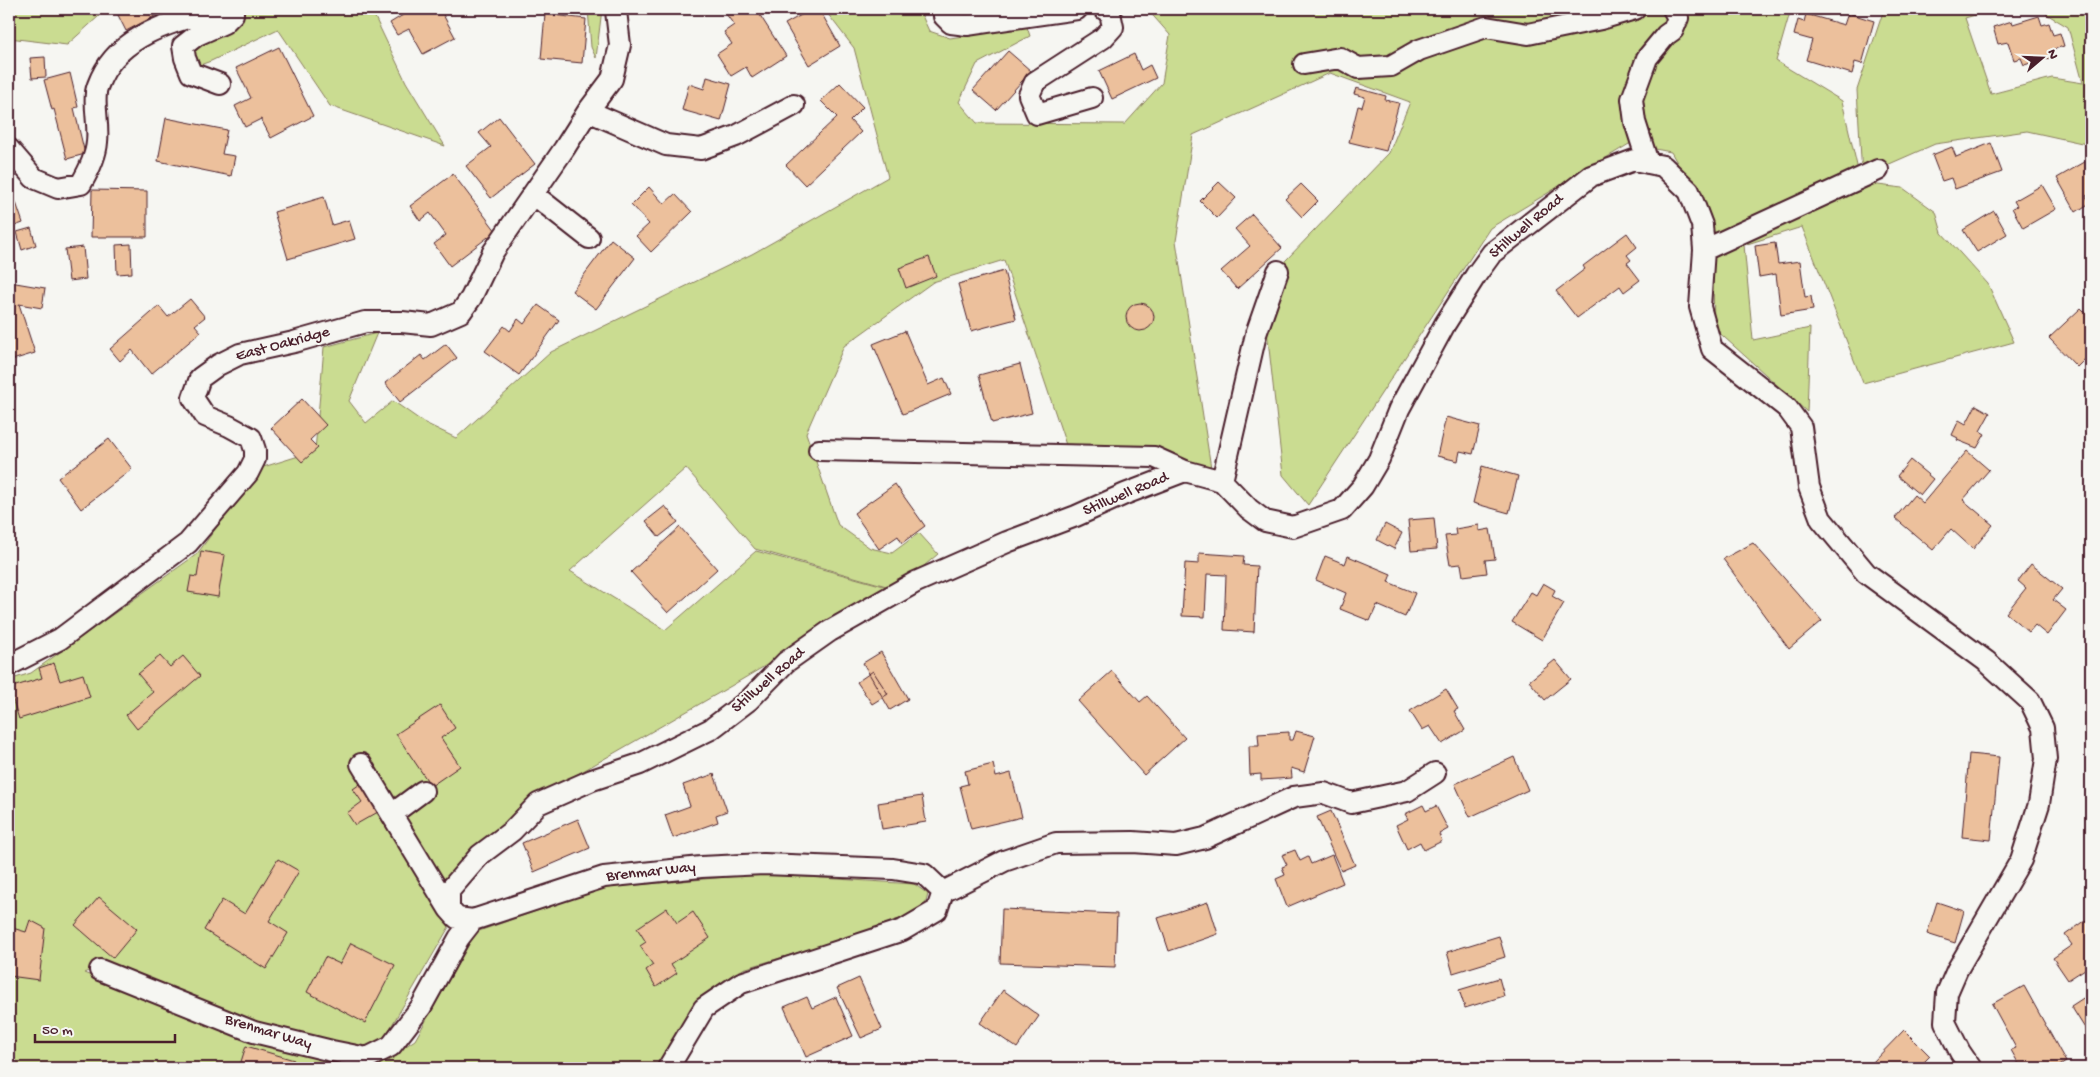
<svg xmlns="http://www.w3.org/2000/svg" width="2100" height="1077" viewBox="0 0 2100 1077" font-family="'Gochi Hand',sans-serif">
  <rect width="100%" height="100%" fill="#f6f6f2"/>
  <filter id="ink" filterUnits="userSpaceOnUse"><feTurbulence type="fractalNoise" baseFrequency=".02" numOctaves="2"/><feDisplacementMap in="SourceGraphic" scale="10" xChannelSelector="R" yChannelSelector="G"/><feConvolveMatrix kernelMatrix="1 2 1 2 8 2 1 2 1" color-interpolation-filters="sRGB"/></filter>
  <g filter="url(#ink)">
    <!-- green -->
    <path fill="#cadc91" stroke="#8a7e5e" d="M9,9H97L99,16L67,45L9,38Z
      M241,9H371L406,82L445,146L330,106L278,29L211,61L200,65L194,54L202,41Z
      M588,9H602L596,58L591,47Z
      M824,9H919L929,31L950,38L1027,27L1030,36L977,64L959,102L977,123L1125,124L1162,83L1170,35L1147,9H1791L1776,61L1842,101L1861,183L1903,188L1936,212L1942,233L1988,284L2014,342L1863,383L1802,227L1744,245L1753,340L1810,328L1807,412L1714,328L1712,224L1671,152L1629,144L1490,228L1308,505L1283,475L1262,285L1389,153L1410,102L1330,73L1193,135L1176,241L1211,468L1067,448L1004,260L933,282L844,346L806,433L838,525L870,548L892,553L919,533L938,554L897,589L755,549L686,468L570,571L665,630L756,551L895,589L731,686L536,798L436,899L449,927L385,1037L363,1049L256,1021L102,964L84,973L265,1046L361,1068H9V680L31,673L197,554L260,468L315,451L324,347L377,333L349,401L366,423L393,401L423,422L456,438L551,352L752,254L888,177L854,48Z
      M1812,9H1995L1965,18L1991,94L2052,78L2083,83L2068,27L2038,9H2091V145L2027,131L1935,144L1862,176L1857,90L1883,12Z
      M760,874L914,884L928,894L925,906L901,922L743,969L701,1003L662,1068H372L415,1040L476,932L603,888Z"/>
    <!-- building -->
    <path fill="#ecc09c" stroke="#4a1f2b" d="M115,9H166V10L126,31Z
      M400,9H440L455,37L423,54L409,29L397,35L390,23L403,15Z
      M734,9H756L786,56L752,78L746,67L731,76L717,54L732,44L724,32L734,25L726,14Z
      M812,9H819L840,46L809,65L785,24Z
      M1848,13L1874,21L1862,64L1855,62L1852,74L1806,60L1812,40L1794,35L1798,20L1804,22L1806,14L1844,25Z
      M545,14L586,19L582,63L541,59Z
      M2039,16L2042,25L2049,23L2053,35L2060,33L2064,46L2051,50L2053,57L2024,65L2021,58L2014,60L2008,42L1998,44L1993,27L2012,21L2013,24Z
      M279,47L313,116L271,138L261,119L245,127L235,106L251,98L236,68Z
      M1008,51L1031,71L996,110L973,90Z
      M1134,54L1141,70L1150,65L1156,78L1112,99L1099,71Z
      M45,57L46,77L32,78L30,58Z
      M70,73L78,107L74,108L85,154L67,159L54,109L52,110L44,80Z
      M707,77L731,84L721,121L682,110L689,84L704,89Z
      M840,83L863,107L850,120L861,132L805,185L786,165L837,117L821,101Z
      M1356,88L1386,96L1385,100L1399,103L1386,151L1349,142L1358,106L1362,107L1365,97L1354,94Z
      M499,117L535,164L491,198L466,166L491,147L479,133Z
      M166,118L227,130L222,154L235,156L231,176L158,161Z
      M1991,143L2002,172L1955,189L1951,178L1942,181L1932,155L1952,147L1956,157Z
      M2090,159L2091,162V193L2086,196L2090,203L2076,212L2057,178Z
      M453,174L496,231L450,266L434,244L446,235L430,213L420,221L410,206Z
      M9,182L23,223L9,228Z
      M1219,182L1236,198L1217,218L1200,201Z
      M1301,184L1318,201L1302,217L1285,199Z
      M2042,185L2056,209L2023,228L2012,208L2017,206L2014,201Z
      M649,187L664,204L675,194L692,212L651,252L636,236L649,224L631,205Z
      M92,190L147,191V237H91Z
      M324,197L332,225L349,220L355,239L288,259L274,212Z
      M1994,211L2007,234L1977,252L1963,230Z
      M1252,214L1282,248L1237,289L1221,271L1250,246L1235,229Z
      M31,228L36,245L22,250L17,232Z
      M1627,233L1637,247L1627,255L1631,260L1627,263L1640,280L1624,292L1620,286L1577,318L1556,291L1585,269L1583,266Z
      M611,239L635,258L596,309L572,291Z
      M1775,243L1778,264L1800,261L1805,297L1811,296L1813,310L1781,315L1776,274L1759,277L1755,246Z
      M131,244L132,273L117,274L116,245Z
      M83,247L86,279L69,281L65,249Z
      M929,257L936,276L906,288L899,268Z
      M1004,271L1016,319L971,331L958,284Z
      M10,282L45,288L42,308L19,304L35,353L9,361V283Z
      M190,299L205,317L195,325L201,332L151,374L132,350L120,361L110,349L159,306L168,317Z
      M1126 317a14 14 0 1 1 28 0a14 14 0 1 1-28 0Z
      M538,305L559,320L519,375L485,351L504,326L510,331L518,319L524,324Z
      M2081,308L2091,318V353L2077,367L2049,338Z
      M905,331L928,385L944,378L951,394L903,414L873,344Z
      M446,344L457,358L400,402L385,383L421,355L425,360Z
      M1020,364L1032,413L992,423L979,375Z
      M302,399L326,425L310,440L318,448L302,462L271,428Z
      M1976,405L1990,413L1980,431L1985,434L1977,448L1957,440L1958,438L1952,435L1959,420L1966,424Z
      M1446,417L1480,426L1473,454L1460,451L1458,461L1437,456Z
      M109,439L132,469L81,509L58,478Z
      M1967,451L1989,470L1963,500L1993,525L1973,549L1951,529L1933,550L1895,518L1914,495L1923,503Z
      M1910,460L1933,479L1920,495L1897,476Z
      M1482,466L1518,476L1509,513L1473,503Z
      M895,484L925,526L902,543L898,536L879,549L854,513Z
      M665,506L678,522L659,537L646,521Z
      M1434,518L1437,549L1411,551L1408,520Z
      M1385,524L1402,533L1394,549L1377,540Z
      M1479,525V531L1490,529L1495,559L1485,560L1487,573L1463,576L1461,564L1450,565L1445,536L1456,535L1455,529Z
      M680,527L717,569L668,613L631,572Z
      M1753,543L1822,621L1789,649L1723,559Z
      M201,551L225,555L218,597L188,592L191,576L197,577Z
      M1199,553L1244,556L1243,565L1257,566L1254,632L1224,630L1226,575L1207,574L1205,617L1182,616L1185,563L1199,564Z
      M1325,556L1345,564L1348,556L1391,574L1388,582L1415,593L1405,617L1377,605L1370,621L1340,609L1346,593L1316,580Z
      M2031,564L2062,589L2053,600L2066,610L2047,635L2035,625L2029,632L2006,613L2026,588L2018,581Z
      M1543,583L1555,590L1552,596L1564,603L1542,640L1512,622L1531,592L1536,595Z
      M881,652L908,699L890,710L863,663Z
      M160,656L170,667L183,656L200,676L137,729L126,715L153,692L138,674Z
      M1555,660L1571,679L1545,700L1529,681Z
      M54,663L60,681L83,674L90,697L19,719L9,688L42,678L39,668Z
      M873,671L888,694L872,704L857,682Z
      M1112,671L1140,702L1147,696L1185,738L1144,775L1078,701Z
      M1446,689L1458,709L1454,711L1465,730L1442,744L1430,726L1422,730L1410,711Z
      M440,705L455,728L441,738L460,766L431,786L396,734Z
      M1296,731L1315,736L1304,772L1291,768L1292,778L1261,780V774L1250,775L1249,746H1259L1258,734L1289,732V740H1293Z
      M1969,754L1999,757L1991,840L1962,837Z
      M1514,757L1528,790L1470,817L1455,784Z
      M993,764L996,777L1011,773L1022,817L971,829L960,786L968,784L965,771Z
      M714,774L727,811L716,815L718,822L673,838L665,815L690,806L683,785Z
      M366,780L385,808L355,825L347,813L362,802L353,789Z
      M922,796L926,822L882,829L878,803Z
      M1423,805L1426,811L1436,806L1448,829L1439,834L1442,841L1424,850L1420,842L1407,849L1396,825L1408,819L1405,814Z
      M1331,811L1355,865L1341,871L1317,817Z
      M578,819L590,848L534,872L522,843Z
      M1295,850L1300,861L1308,857L1311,864L1332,855L1343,883L1287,907L1276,879L1285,875L1282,867L1287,865L1282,855Z
      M278,859L299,871L269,921L288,933L266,969L204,930L222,900L245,914Z
      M99,897L137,929L113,958L75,925Z
      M1208,902L1218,934L1169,951L1158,918Z
      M1937,902L1964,911L1955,943L1927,934Z
      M667,908L677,923L693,912L710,938L671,964L677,973L656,987L646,970L653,965L640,946L646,942L637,928Z
      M1002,909L1117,914L1115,967L1000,963Z
      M2089,918L2091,922V978L2085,969L2068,980L2053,958L2072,945L2065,935Z
      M30,920L45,928L39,980L9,976V927L26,932Z
      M1499,936L1505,957L1453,973L1447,952Z
      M351,943L395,965L365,1023L307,992L325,957L340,964Z
      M859,978L882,1029L861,1038L837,988Z
      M1499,978L1504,996L1465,1008L1459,990Z
      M2024,986L2066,1062L2056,1068H2021L2011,1050L2016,1048L1992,1004Z
      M1003,990L1039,1016L1017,1048L980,1023Z
      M2091,993V1038L2071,1006Z
      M807,997L812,1008L836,997L853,1036L806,1057L784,1007Z
      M1904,1030L1930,1056L1918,1068H1876L1871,1064Z
      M246,1046L294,1060L291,1068H239Z
      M1371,1063H1412L1414,1068H1371Z"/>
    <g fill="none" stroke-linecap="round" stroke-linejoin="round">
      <!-- street casing -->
      <g stroke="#4a1f2b" stroke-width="24">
        <path id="street" d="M945,9L944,16L951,23L967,25L1077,9
          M1304,64L1340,58L1358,68L1391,66L1419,50L1486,27L1528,34L1601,19L1635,9
          M220,84L191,73L185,58L183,46L197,35L224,23L233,14V9
          M1092,98L1037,114L1029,95L1035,82L1103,38L1113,27L1110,13L1104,9
          M588,111L666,145L701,149L736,136L794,105
          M9,149L34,178L58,188L81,184C88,172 96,157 97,142C99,126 94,109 96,93C96,88 99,83 101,78C121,34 175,21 218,9
          M1648,163L1635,122L1632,99L1647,58L1666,35L1673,30L1678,18L1673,9
          M533,194L589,238
          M1704,250L1878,170
          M819,450L1154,457L1185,471
          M1222,481L1256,334L1278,271
          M9,665L60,639L188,543L248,473L255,459V450L251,438L229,426L205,416L193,398L200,378L218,365L240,354L294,342L365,322H402L431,325L461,312L471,298L493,252L564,149L588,111L612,79L620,45L616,11
          M361,764L449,909
          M392,814L423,791
          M943,892L1004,861L1056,843L1133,842L1176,845L1205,838L1294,797L1324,793L1351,803L1407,791L1435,773
          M473,920L457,918L449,909V891L480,855L512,831L538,804L592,780L640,764L711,729L749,700L786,662L830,631L916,582L1007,542L1076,516L1125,494L1185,471L1222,481L1249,509L1265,521L1293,527L1342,510L1363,486L1379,459L1399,409L1445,324L1476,275L1492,253L1591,176L1634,160L1663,166L1689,191L1702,225L1704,250L1700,307L1712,349L1787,408L1801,427L1809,487L1821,519L1866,573L1986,661L2030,701L2043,728L2046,759L2039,804L2021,860L1957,970L1947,993L1945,1022L1960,1052L1971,1068
          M100,970L254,1032L332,1051L367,1058L391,1046L421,1007L459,938L473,920L604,877L701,867L764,864L893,869L924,874L943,892L937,910L903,930L741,983L704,1008L668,1068"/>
      </g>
      <!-- street -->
      <use href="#street" stroke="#f6f6f2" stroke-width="20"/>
    </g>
  </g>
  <g text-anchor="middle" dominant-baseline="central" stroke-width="4" stroke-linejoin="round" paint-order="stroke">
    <!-- street labels -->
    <g font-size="16" fill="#4a1f2b" stroke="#f6f6f2">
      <text transform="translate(1527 227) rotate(-40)">Stillwell Road</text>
      <text transform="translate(283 345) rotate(-15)">East Oakridge</text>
      <text transform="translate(1126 495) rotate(-23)">Stillwell Road</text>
      <text transform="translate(769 681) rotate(-41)">Stillwell Road</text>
      <text transform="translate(651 873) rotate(-6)">Brenmar Way</text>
      <text transform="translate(268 1033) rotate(17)">Brenmar Way</text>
    </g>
  </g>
  <!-- margin -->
  <rect width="2100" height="1077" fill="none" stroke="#f6f6f2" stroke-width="30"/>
  <rect x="15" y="15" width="2070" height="1047" fill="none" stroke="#4a1f2b" stroke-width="2" filter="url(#ink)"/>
  <!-- north arrow -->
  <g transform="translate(2042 58) rotate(71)" stroke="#f6f6f2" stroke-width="4" paint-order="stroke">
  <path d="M0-4L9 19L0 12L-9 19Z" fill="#4a1f2b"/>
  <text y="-8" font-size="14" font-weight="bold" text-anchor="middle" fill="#4a1f2b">N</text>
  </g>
  <!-- scale -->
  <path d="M35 1034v8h140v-8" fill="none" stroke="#4a1f2b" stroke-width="2.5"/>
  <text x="42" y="1034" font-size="15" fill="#4a1f2b" stroke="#f6f6f2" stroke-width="4" paint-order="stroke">50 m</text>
</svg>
